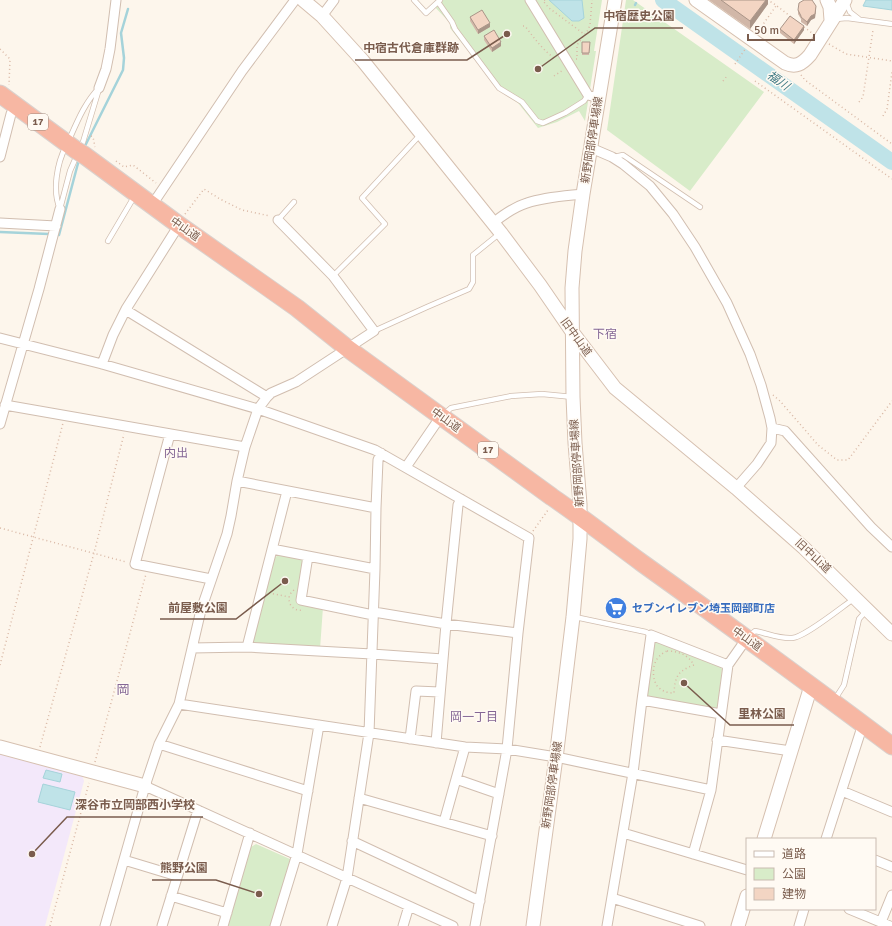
<svg xmlns="http://www.w3.org/2000/svg" width="892" height="926" viewBox="0 0 892 926" font-family="Signika,'Noto Sans JP',sans-serif">
  <rect width="100%" height="100%" fill="#fdf6ec"/>
  <!-- education -->
  <path fill="#f3e8fa" d="M0,753L82,775L84,781L45,926H0Z"/>
  <!-- green -->
  <path fill="#d8ecc9" d="M437,0H602L594,51H596L585,121L579,111L557,122L538,128L518,103L500,91L450,28V23L432,4Z
    M626,0H633L764,92L690,191L607,130Z
    M280,555L305,560L299,602L323,607L320,649L254,645L252,642L275,557Z
    M654,640L671,648L721,667L722,669L718,707L713,709L647,696Z
    M256,844L290,859L291,862L272,926H228L251,847Z"/>
  <!-- water -->
  <path fill="#bfe3e8" stroke="#a5d3da" d="M549,0H582L584,18L579,21H572Z
    M866,0H892V10L863,6Z
    M46,770L62,774L60,782L43,778Z
    M43,784L75,792L70,810L38,802Z"/>
  <g fill="none" stroke-linecap="round" stroke-linejoin="round">
    <!-- stream -->
    <path stroke="#a5d3da" stroke-width="2.5" d="M635,5L636,3
      M623,18L625,19L627,16
      M84,148L123,70L124,58L121,33L128,9
      M0,232L49,234
      M57,235H59L77,167L79,160"/>
    <!-- river -->
    <path stroke="#bfe3e8" stroke-width="16" d="M663,0L892,162"/>
    <!-- lane casing -->
    <g stroke="#d1beb0" stroke-width="6">
      <path id="lane" d="M414,0L426,13L440,0
        M438,2L452,22L455,29L499,88L522,102L537,121L543,123L565,113L584,101L588,95
        M846,2L850,12L859,19
        M836,19L847,18L892,24
        M69,140C77,122 85,102 99,88
        M80,148L83,142L99,89
        M614,157L623,155L700,207
        M60,209C52,191 57,163 66,146
        M60,209L70,171L77,155
        M278,220L294,202
        M108,241L134,197
        M333,276L385,224L362,198L420,135
        M374,331L427,307L469,289L473,282V255L499,234
        M444,414L451,408L511,396L542,394L573,397
        M575,617L646,632L651,635
        M749,636L755,631C767,633 779,639 792,638C804,638 843,606 855,598
        M835,699L844,685L859,619L866,611"/>
    </g>
    <!-- street casing -->
    <g stroke="#d1beb0" stroke-width="11">
      <path id="street" d="M530,0L588,95L599,98
        M322,16L334,0
        M99,88L106,69L110,49L116,0
        M591,148L612,157L623,164L650,186L673,214L695,247L727,303L750,354L761,385L770,418L772,428L771,443L757,464L736,488
        M0,157L11,114L16,106
        M152,205L242,71L295,0
        M0,223L56,226
        M493,223C503,215 514,207 527,203C545,197 565,196 583,194
        M126,309L129,312L267,397
        M0,338L102,364L258,409L375,450L529,538L518,633L507,749L475,926
        M102,364L113,335L126,309L179,225
        M5,405L245,447
        M0,424L39,289L60,209
        M772,428L785,431L871,527L892,547
        M170,434L135,564L211,579
        M406,467L441,416
        M237,481L376,508
        M272,549L375,569
        M308,556L301,600L373,615
        M374,612L446,624L518,633
        M247,647L287,491
        M192,648L247,647L372,654L443,659
        M642,700L721,714
        M179,704L465,747L507,749L556,757L711,790
        M410,739L416,691L440,692
        M717,740L791,751
        M436,743L446,624L458,505L461,499
        M159,744L308,791
        M456,779L499,794
        M145,786L453,926
        M842,791L892,812
        M359,798L492,836
        M444,822L465,747
        M623,833L747,870
        M826,839L863,724
        M352,841L480,901
        M693,854L711,790L728,665L747,638
        M124,860L177,876
        M875,860L892,867
        M171,896L227,913
        M612,898L700,926
        M849,909L890,926
        M881,922L892,895
        M105,926L145,786L159,744L179,704L201,610L227,534L231,516L237,481L245,447L258,409L267,397L271,393L296,382L374,331L333,276L278,220
        M162,926L198,810
        M223,926L250,833
        M275,926L297,854L319,725
        M332,926L347,878L369,733L375,569L376,508L378,460L381,453
        M403,926L409,906
        M607,926L633,773L642,700L651,635L728,665
        M799,926L804,909"/>
    </g>
    <!-- secondary casing -->
    <g stroke="#d6c0b0" stroke-width="15">
      <path id="secondary" d="M303,0L322,16L363,61L501,233L540,285L573,333L615,388L736,488L804,548L892,634
        M696,0L785,63C796,68 802,64 810,55L845,0
        M827,0L830,7L831,20
        M0,747L145,786
        M764,839L811,686
        M533,926L557,750L573,617L580,539V504L575,443L573,397L572,288L575,251L583,194L615,0
        M738,926L747,896"/>
    </g>
    <!-- highway casing -->
    <g stroke="#dad1cd" stroke-width="19">
      <path id="highway" d="M0,94L76,150
        M84,155L179,225L297,308L347,348L552,497C583,518 612,541 642,563C726,623 809,684 892,746"/>
    </g>
    <!-- path -->
    <path stroke="#d9b8a5" stroke-width="1.5" stroke-dasharray="1 3" stroke-linecap="butt" d="M545,0L543,1L549,8L584,34
      M767,0L773,3L790,16
      M523,26H525C534,38 542,49 554,58
      M804,27L812,33
      M759,30L776,6
      M829,44L846,54L892,61
      M0,49L10,59L9,85
      M576,59H577V45L588,30L590,25L592,0
      M735,64L746,48
      M801,75L805,80L892,144
      M554,76L563,70
      M723,81L727,76
      M755,81L892,179
      M859,102L863,97L873,30
      M883,116L887,109L892,72
      M91,136L93,137L95,147
      M116,161L124,167L133,165L156,183
      M185,214L204,189L220,199L242,210L270,216
      M773,395L780,401L818,445L837,460H848L892,401
      M0,528L126,562
      M533,531L548,510
      M294,590C289,594 288,598 290,604C293,609 297,611 303,610
      M269,593L289,597
      M667,651C679,651 688,655 694,665C678,671 675,676 674,693C669,693 664,692 659,688C652,682 652,666 657,659C660,655 663,653 667,651Z
      M0,665L63,423
      M40,747L94,553L124,434
      M95,762L146,574
      M50,926L89,783"/>
    <!-- lane -->
    <use href="#lane" stroke="#fff" stroke-width="4.5"/>
    <!-- street -->
    <use href="#street" stroke="#fff" stroke-width="9"/>
    <!-- secondary -->
    <use href="#secondary" stroke="#fff" stroke-width="13"/>
    <!-- highway -->
    <use href="#highway" stroke="#f7b7a3" stroke-width="17"/>
    <!-- highway-bridge casing -->
    <g stroke="#dad1cd" stroke-width="19" stroke-linecap="butt">
      <path id="highway-bridge" d="M76,150L84,155"/>
    </g>
    <!-- highway-bridge -->
    <use href="#highway-bridge" stroke="#f7b7a3" stroke-width="17"/>
  </g>
  <!-- wall -->
  <path fill="#d1b7a8" d="M709,0H768V4L750,29Z
    M798,10L816,11L815,18L811,20L807,26L801,22V19L798,14Z
    M470,17L490,27L478,34L470,21Z
    M780,29L804,30L794,44L780,33Z
    M484,36L501,46L492,52L484,40Z
    M582,42H590L589,55H582Z"/>
  <!-- shaded-wall -->
  <path fill="#aa9588" d="M766,0H768V4L750,29V21Z
    M816,6L815,18L811,20L807,26V22Z
    M490,23V27L478,34V30Z
    M804,26V30L794,44V40Z
    M501,42V46L492,52V48Z"/>
  <!-- building -->
  <path fill="#f3d5c3" stroke="#aa9588" d="M721,0H766L750,21Z
    M804,0H812L816,6L815,14L811,16L807,22L801,17V16L798,10L799,3Z
    M482,10L490,23L478,30L470,17Z
    M790,16L804,26L794,40L780,29Z
    M494,30L501,42L492,48L484,36Z
    M582,42H590L589,53H582Z"/>
  <!-- icons -->
  <defs>
    <g id="supermarket-disc" transform="scale(1.15)"><circle r="9.5" fill="#3f7fe0" stroke="#fffaf3"/><path d="M-6-5.5h2.5l.6 2H6L4.5 2H-2.5L-4.4-4H-6ZM-1.5 3.2a1.3 1.3 0 1 0 .1 0ZM3 3.2a1.3 1.3 0 1 0 .1 0Z" fill="#fff"/></g>
  </defs>
  <g fill-rule="evenodd">
    <use href="#supermarket-disc" x="616" y="608"/>
  </g>
  <g text-anchor="middle" dominant-baseline="central" stroke-width="3" stroke-linejoin="round" paint-order="stroke">
    <!-- shield labels -->
    <g fill="#fffaf3" stroke="#a28b7f" stroke-width="1">
      <rect x="28" y="114" width="20" height="16" rx="3"/>
      <rect x="478" y="442" width="20" height="16" rx="3"/>
    </g>
    <g font-size="10" font-weight="bold" fill="#7a5c4d">
      <text x="38" y="122">17</text>
      <text x="488" y="450">17</text>
    </g>
    <!-- street labels -->
    <g font-size="11" fill="#7a5c4d" stroke="#fffaf3">
      <text transform="translate(592 140) rotate(-81)">新野岡部停車場線</text>
      <text transform="translate(185 229) rotate(35)">中山道</text>
      <text transform="translate(576 337) rotate(54)">旧中山道</text>
      <text transform="translate(446 420) rotate(36)">中山道</text>
      <text transform="translate(577 463) rotate(-94)">新野岡部停車場線</text>
      <text transform="translate(813 556) rotate(43)">旧中山道</text>
      <text transform="translate(747 639) rotate(36)">中山道</text>
      <text transform="translate(552 785) rotate(-82)">新野岡部停車場線</text>
    </g>
    <!-- shop labels -->
    <g font-size="11" font-weight="bold" fill="#366cbe" stroke="#fffaf3" text-anchor="start">
      <text x="632" y="608">セブンイレブン埼玉岡部町店</text>
    </g>
    <!-- water labels -->
    <g font-size="12" font-style="italic" fill="#437c86" stroke="#fffaf3">
      <text transform="translate(778 81) rotate(35)">福川</text>
    </g>
    <!-- neighbourhood labels -->
    <g font-size="12" fill="#846695" stroke="#fffaf3">
      <text x="605" y="334">下宿</text>
      <text x="176" y="453">内出</text>
      <text x="474" y="717">岡一丁目</text>
    </g>
    <!-- quarter labels -->
    <g font-size="13" fill="#846695" stroke="#fffaf3">
      <text x="123" y="690">岡</text>
    </g>
  </g>
  <!-- callouts -->
  <path fill="none" stroke="#7a5c4d" stroke-width="1.5" d="M538 69L595 28H683M507 34L467 60H355M285 581L236 619H160M684 683L730 725H794M32 854L67 817H203M259 894L216 880H152"/>
  <g fill="#7a5c4d" stroke="#fffaf3" stroke-width="1.5">
    <circle cx="538" cy="69" r="4"/>
    <circle cx="507" cy="34" r="4"/>
    <circle cx="285" cy="581" r="4"/>
    <circle cx="684" cy="683" r="4"/>
    <circle cx="32" cy="854" r="4"/>
    <circle cx="259" cy="894" r="4"/>
  </g>
  <g font-size="12" text-anchor="middle" font-weight="bold" fill="#7a5c4d" stroke="#fffaf3" stroke-width="3" stroke-linejoin="round" paint-order="stroke">
    <text x="639" y="20">中宿歴史公園</text>
    <text x="411" y="52">中宿古代倉庫群跡</text>
    <text x="198" y="612">前屋敷公園</text>
    <text x="762" y="718">里林公園</text>
    <text x="135" y="809">深谷市立岡部西小学校</text>
    <text x="184" y="872">熊野公園</text>
  </g>
  <!-- legend -->
  <rect x="746" y="838" width="130" height="72" fill="#fffaf3" stroke="#cabbb1"/>
  <rect x="754" y="851" width="20" height="6" fill="#ffffff" stroke="#cabbb1"/>
  <text x="782" y="858" font-size="12" fill="#7a5c4d">道路</text>
  <rect x="754" y="868" width="20" height="12" fill="#d8ecc9" stroke="#cabbb1"/>
  <text x="782" y="878" font-size="12" fill="#7a5c4d">公園</text>
  <rect x="754" y="888" width="20" height="12" fill="#f3d5c3" stroke="#cabbb1"/>
  <text x="782" y="898" font-size="12" fill="#7a5c4d">建物</text>
  <!-- scale -->
  <path d="M748 34v6h66v-6" fill="none" stroke="#7a5c4d" stroke-width="2"/>
  <text x="754" y="34" font-size="12" fill="#7a5c4d" stroke="#fffaf3" stroke-width="3" paint-order="stroke">50 m</text>
</svg>
